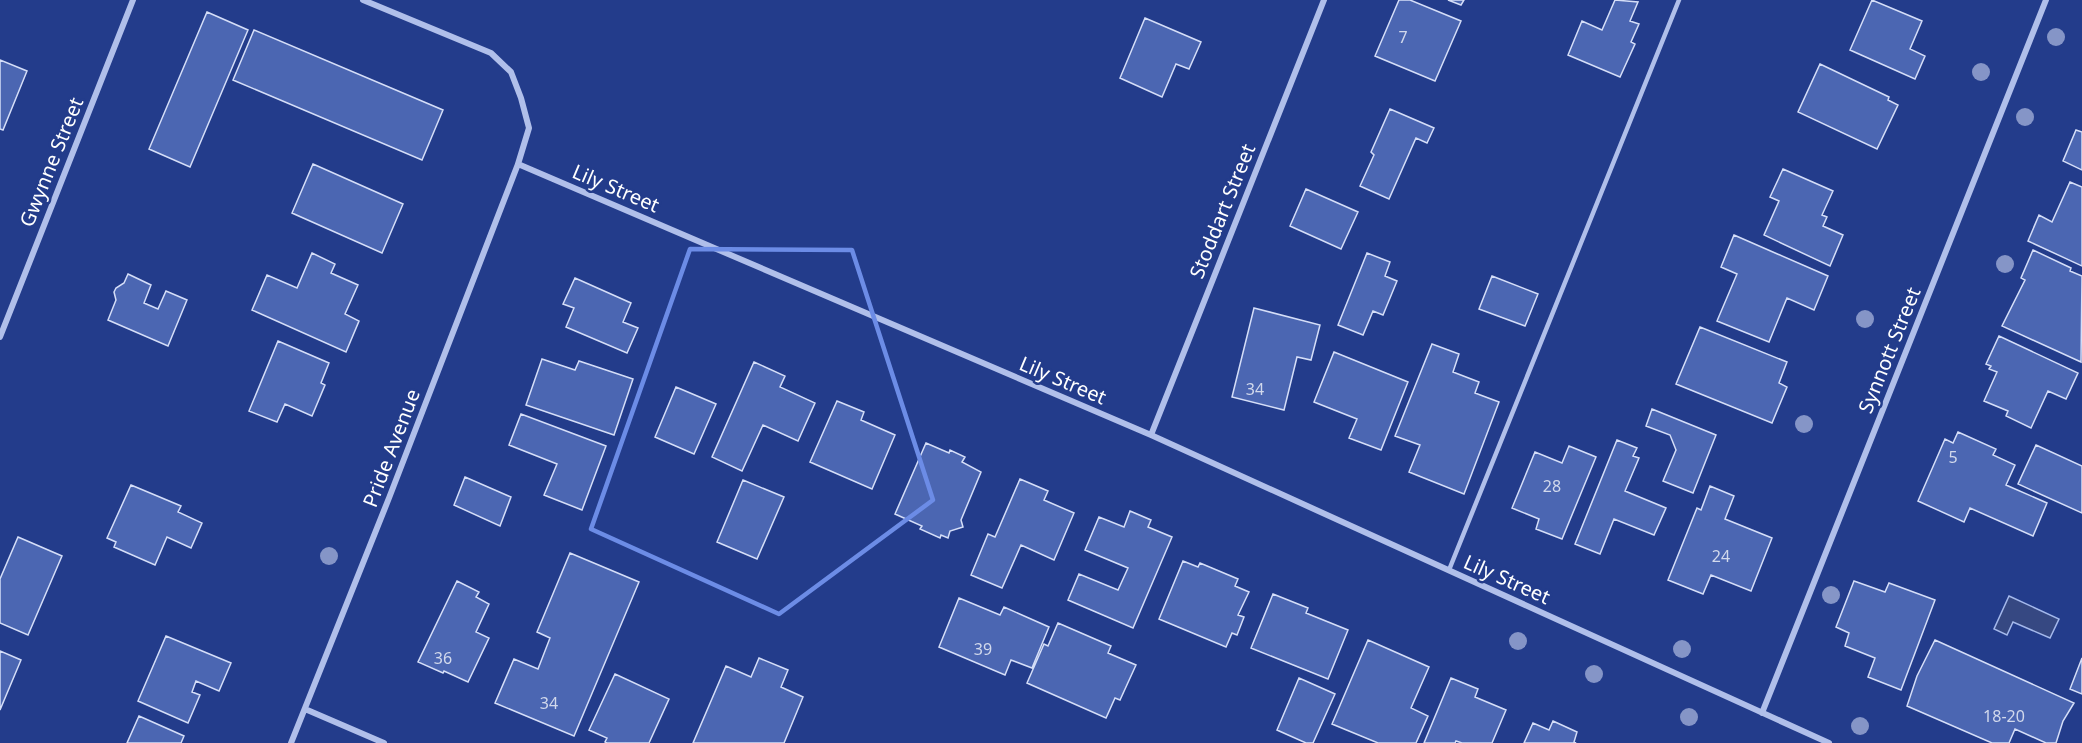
<svg xmlns="http://www.w3.org/2000/svg" width="2082" height="743" viewBox="0 0 2082 743" font-family="'Noto Sans',sans-serif">
  <rect width="100%" height="100%" fill="#233c8b"/>
  <!-- water -->
  <path fill="#364882" stroke="#a4b8eb" stroke-width="1.5" d="M2009,596L2059,619L2050,638L2013,622L2007,635L1994,629Z"/>
  <!-- building -->
  <path fill="#4b66b2" stroke="#d5def8" stroke-width="1.5" d="M1399,0H1410L1461,21L1435,81L1375,56Z
    M1448,0H1464L1461,5Z
    M1615,0L1638,2L1630,21L1639,24L1631,42L1635,44L1620,77L1568,55L1582,21L1602,30Z
    M1872,0L1922,21L1910,49L1925,56L1915,79L1850,50Z
    M207,12L248,30L190,167L149,149Z
    M1145,18L1201,42L1189,69L1176,64L1162,97L1120,78Z
    M254,30L443,110L422,160L233,80Z
    M0,60L27,71L3,130L0,129Z
    M1820,64L1889,97L1888,100L1898,105L1877,149L1798,112Z
    M1390,109L1434,128L1427,143L1416,138L1389,199L1360,186L1374,155L1371,152Z
    M2076,130L2082,132V170L2063,161Z
    M313,164L403,204L382,253L292,213Z
    M1783,169L1833,191L1822,215L1827,217L1823,226L1843,235L1830,266L1764,235L1779,201L1770,197Z
    M2070,182L2082,187V266L2028,241L2039,215L2052,222Z
    M1306,189L1358,212L1341,249L1290,226Z
    M1734,235L1828,276L1814,310L1787,298L1769,342L1717,321L1737,274L1721,267Z
    M2033,250L2071,268L2070,271L2082,276L2081,362L2002,326L2025,280L2021,278Z
    M312,253L335,264L331,273L358,285L345,314L359,321L346,352L252,310L267,275L297,288Z
    M1367,253L1390,262L1385,276L1397,281L1383,315L1373,311L1363,335L1338,325Z
    M128,274L151,285L144,303L158,309L166,291L187,300L168,346L108,320L116,300L114,292L116,288L124,283Z
    M1492,276L1538,294L1525,326L1479,309Z
    M575,278L631,303L623,322L638,328L627,353L566,327L574,308L563,304Z
    M1254,308L1320,325L1311,360L1297,357L1284,410L1232,397Z
    M1700,327L1787,362L1779,383L1787,387L1772,423L1676,384Z
    M1999,336L2078,373L2066,399L2048,391L2031,428L2006,416L2008,411L1984,401L1997,372L1989,369L1991,366L1986,364Z
    M278,341L329,363L321,383L325,385L312,416L285,404L277,422L249,411Z
    M1432,344L1459,354L1453,372L1479,382L1475,393L1499,402L1464,494L1409,472L1420,445L1395,436Z
    M1334,352L1408,382L1381,450L1349,438L1357,419L1314,402Z
    M542,359L575,370L579,361L633,379L614,435L526,405Z
    M754,362L785,376L780,387L815,403L798,441L763,425L742,471L712,457Z
    M676,387L716,404L694,454L655,437Z
    M837,401L864,412L861,420L895,435L872,489L810,462Z
    M1652,409L1716,435L1693,493L1663,481L1676,450L1670,435L1646,426Z
    M521,414L606,446L582,510L544,495L557,464L509,445Z
    M1958,432L1996,449L1993,455L2015,465L2006,485L2047,503L2033,536L1970,508L1964,522L1918,501L1945,439L1953,443Z
    M1617,440L1637,448L1633,456L1639,458L1625,491L1666,508L1654,535L1614,519L1600,554L1575,544Z
    M926,443L949,453L950,450L965,457L962,462L981,472L961,520L963,527L950,531L948,538L941,535L940,538L920,529L922,526L895,514Z
    M2036,445L2082,466V513L2018,484Z
    M1569,446L1596,457L1562,539L1536,529L1539,519L1512,508L1535,452L1562,463Z
    M465,477L511,497L500,526L454,505Z
    M1020,479L1048,491L1044,500L1074,513L1054,560L1021,545L1002,588L971,575L988,534L995,537Z
    M743,480L784,497L757,559L717,542Z
    M131,485L181,506L178,512L202,523L191,548L167,537L155,565L114,547L116,542L107,538Z
    M1710,486L1734,496L1725,519L1772,538L1751,591L1711,575L1703,594L1668,580L1697,508L1701,510Z
    M1130,511L1151,520L1148,527L1172,537L1133,628L1068,600L1079,574L1118,590L1128,568L1085,550L1099,517L1124,527Z
    M18,537L62,556L28,635L0,623V579Z
    M570,553L639,582L574,736L495,703L514,659L538,669L550,638L537,632Z
    M1183,561L1198,567L1200,563L1238,579L1235,586L1249,592L1238,615L1244,617L1237,635L1232,633L1226,647L1159,619Z
    M457,581L479,592L476,597L489,604L476,632L489,638L468,682L444,671L443,673L418,662Z
    M1854,581L1885,592L1889,583L1935,600L1901,690L1868,677L1875,658L1845,646L1849,633L1836,627Z
    M1273,594L1308,608L1306,613L1348,630L1328,679L1251,648Z
    M959,598L1000,615L1004,607L1049,627L1032,668L1011,660L1005,675L939,647Z
    M1058,623L1111,646L1108,653L1136,665L1120,700L1115,698L1106,718L1027,683L1044,644L1048,646Z
    M166,636L231,663L219,691L196,681L192,692L200,695L188,723L138,701Z
    M1368,640L1429,667L1411,708L1428,716L1416,743H1378L1332,724Z
    M1935,640L2074,703L2063,721L2056,743H2046L2015,729L2009,743H1992L1907,706L1917,676Z
    M0,651L21,660L0,710Z
    M759,658L788,670L781,687L803,697L784,743H693L726,666L751,677Z
    M2082,658V694L2070,689Z
    M615,674L669,699L649,743H607L605,742L607,738L589,730Z
    M1299,678L1335,694L1313,743H1306L1277,730Z
    M1451,678L1478,689L1475,697L1506,710L1492,743H1462L1456,741L1455,743H1424Z
    M139,716L184,736L181,743H127Z
    M1553,721L1577,732L1574,742L1576,743H1524L1533,723L1549,730Z"/>
  <g fill="none" stroke-linecap="round" stroke-linejoin="round">
    <!-- lane -->
    <path stroke="#b0bfea" stroke-width="4.5" d="M1449,570L1679,0"/>
    <!-- street -->
    <path stroke="#b0bfea" stroke-width="6" d="M363,0L491,53L511,72L521,98L529,128L518,164L1151,435L1829,743
      M0,337L133,0
      M1151,435L1324,0
      M305,709L384,743
      M1762,713L2046,0
      M291,743L389,498L518,164"/>
  </g>
  <!-- trees -->
  <g fill="#8595c7">
    <circle cx="2056" cy="37" r="9"/>
    <circle cx="1981" cy="72" r="9"/>
    <circle cx="2025" cy="117" r="9"/>
    <circle cx="2005" cy="264" r="9"/>
    <circle cx="1865" cy="319" r="9"/>
    <circle cx="1804" cy="424" r="9"/>
    <circle cx="329" cy="556" r="9"/>
    <circle cx="1831" cy="595" r="9"/>
    <circle cx="1518" cy="641" r="9"/>
    <circle cx="1682" cy="649" r="9"/>
    <circle cx="1594" cy="674" r="9"/>
    <circle cx="1689" cy="717" r="9"/>
    <circle cx="1860" cy="726" r="9"/>
  </g>
  <!-- marked area -->
  <path fill="none" stroke="#6c8ce6" stroke-width="4.5" stroke-linejoin="round" d="M690,249L852,250L933,500L779,614L591,529Z"/>
  <g text-anchor="middle" dominant-baseline="central" stroke-width="5" stroke-linejoin="round" paint-order="stroke">
    <!-- number labels -->
    <g font-size="16" fill="#d2d9ec">
      <text x="1403" y="37">7</text>
      <text x="1255" y="389">34</text>
      <text x="1953" y="457">5</text>
      <text x="1552" y="486">28</text>
      <text x="1721" y="556">24</text>
      <text x="983" y="649">39</text>
      <text x="443" y="658">36</text>
      <text x="549" y="703">34</text>
      <text x="2004" y="716">18-20</text>
    </g>
    <!-- street labels -->
    <g font-size="20" fill="#fff" stroke="#233c8b">
      <text transform="translate(51 162) rotate(-68)">Gwynne Street</text>
      <text transform="translate(616 188) rotate(23)">Lily Street</text>
      <text transform="translate(1222 211) rotate(-68)">Stoddart Street</text>
      <text transform="translate(1889 350) rotate(-68)">Synnott Street</text>
      <text transform="translate(1063 380) rotate(23)">Lily Street</text>
      <text transform="translate(391 448) rotate(-69)">Pride Avenue</text>
      <text transform="translate(1507 579) rotate(24)">Lily Street</text>
    </g>
  </g>
</svg>
